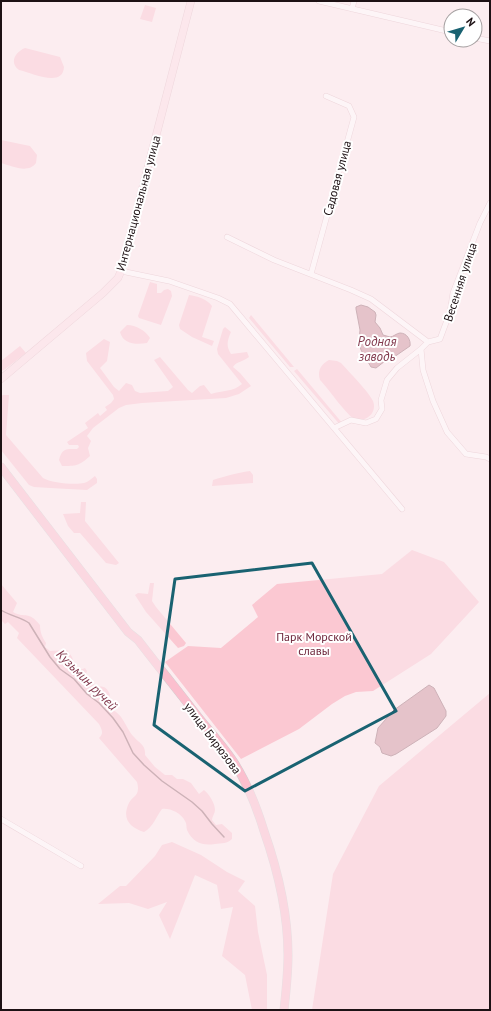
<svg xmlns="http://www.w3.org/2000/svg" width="491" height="1011" viewBox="0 0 491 1011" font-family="'PT Sans',sans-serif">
  <rect width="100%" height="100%" fill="#fcedf0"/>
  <!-- green -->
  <path fill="#fbc8d2" d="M145,5L156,8L152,22L140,19Z
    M25,48L60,57L64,67C63,88 32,73 19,70C9,63 15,52 25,48Z
    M1,140L30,146L37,155L36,163C28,174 12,166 1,163Z
    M150,282L157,284V293H161L164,290L168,289L171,291L172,296L161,325L139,318L138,316Z
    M189,295C197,296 207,299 212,306L202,337L214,341L212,346L192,337L180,329L179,325Z
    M251,315L294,367H290L249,318Z
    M127,325C136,325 146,331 150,338L147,343C136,345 123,344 120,332Z
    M225,327L231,332C227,341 226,346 231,354L247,352L249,357C243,362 237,361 233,367L240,373L251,386L239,394L226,398L142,403L126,405L119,408L93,428L87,436L91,441L88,448L90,456C79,466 76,466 62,466L59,460C62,448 66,449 77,449L79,447L78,445H69L67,442L88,428L85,423L98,413L100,416L107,410L105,407L111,403L114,399L113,395L87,361L86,353L104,339L110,342L107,361L100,368L114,387L119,391L126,383L132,385L135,391L140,393L168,391L173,387L154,360L160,357L188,390L192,393L200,386L204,385L211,394C223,390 233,392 242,384L218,354L217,349L223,329Z
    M20,346L26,353L4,370L1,371V361Z
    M329,360L337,361L341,363C349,372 369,392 373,401C378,414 364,424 353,418C346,414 327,387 320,380C317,371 321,364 329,360Z
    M297,369L343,424L341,426L294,371Z
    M3,395H9L6,435L43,478C51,483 75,485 84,483C88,482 91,479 95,476L97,479V483L87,490L50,488L34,487L29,485L1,450V396Z
    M250,471L253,475V483L212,486L213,480C226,476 236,473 250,471Z
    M81,502H86L85,521L119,563L116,565L106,563L80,533H74L68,526L63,514L80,513Z
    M412,550L444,562L479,602L431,654L373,691L356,692L345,696L332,704L299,729L241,759L165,662L188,646L221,648L258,617L252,605L277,584L382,574Z
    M150,583H154L152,601L156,607L186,643L184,646L178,648L146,612L135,595L138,593L148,594Z
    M1,584L17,603L13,612C26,619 28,610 40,625C40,632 42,637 46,643L45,647L50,651L67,650L72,657L76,670H80L85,668L87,671L85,677L90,679L94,685C102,688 106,684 110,695L107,701L109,708C125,715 124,726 134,737C139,743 146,745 145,755L155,767L165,775H172L177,779H183L191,783L199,794L204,790C209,794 215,803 215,810C215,813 212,817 212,820L216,825L222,824L232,833V839C227,844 222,843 215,844C203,846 193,843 187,830C186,827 187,824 185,821C181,813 170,808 162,809C156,817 153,827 144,832C131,828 122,820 128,805C132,795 141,797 137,782L99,738C104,733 102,730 99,724L17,638L19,633L8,622L5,624L1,620Z
    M490,693V1010H312L333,874L379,786Z
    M172,842L201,855L227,872L245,881L238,891L255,906L258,932L267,975V1010H252L245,975L222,956L233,907L221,909L217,885L195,875L170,939L159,915L167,902L148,909L129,903L98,904L120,886H126L155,856L162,845Z"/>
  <!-- water -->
  <path fill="#ca909c" stroke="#966a73" d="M361,305L368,307L375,312L376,315L375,322L380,328L383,335L390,337C393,337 397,333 400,333C407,333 411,340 410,346L394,357L389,358L376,368L371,367L361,350L359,342L360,330L356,309V307Z
    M429,685L434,688L446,711V716L437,728L396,754L391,756L382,753L380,747L375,743L378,728L394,710Z"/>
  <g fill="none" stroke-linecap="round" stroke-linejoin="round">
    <!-- stream -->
    <path stroke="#966a73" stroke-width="1.5" d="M1,610C10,616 21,617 29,623L50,657L60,669L74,679L87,694L99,703L113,718L123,732L133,753L144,765L162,781L192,802L202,811L212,824L224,837"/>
    <!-- street casing -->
    <g stroke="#dfbcc3" stroke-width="6">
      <path id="street" d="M319,1L451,32
        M352,9L354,1
        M475,38L490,41
        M227,237L274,260L351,290L371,299L428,342L440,339L450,312L453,293L480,223L490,203
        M121,271L169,281L218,298L230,304L402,509
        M311,274L354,117L349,106L326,96
        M428,342L421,349L423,370L433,401L447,432L466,454L486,457L490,459
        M334,428L351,420L366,423L376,419L382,409L381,400L387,380L397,368L421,349
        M1,819L81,866"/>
    </g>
    <!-- secondary casing -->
    <g stroke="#dfbcc3" stroke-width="8">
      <path id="secondary" d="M1,379L103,293L118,278L121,271L191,1"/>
    </g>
    <!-- primary casing -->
    <g stroke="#d2cfd0" stroke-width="9">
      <path id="primary" d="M1,467L128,632L138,640C158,666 179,692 199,718C211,733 225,748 235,764C248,785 257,808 264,831C278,871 288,913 288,955C288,974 286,992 284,1010"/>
    </g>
    <!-- street -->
    <use href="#street" stroke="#fff" stroke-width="5"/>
    <!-- secondary -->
    <use href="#secondary" stroke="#fddfe6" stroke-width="7"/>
    <!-- primary -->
    <use href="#primary" stroke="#fbbfce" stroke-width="8"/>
  </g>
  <!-- marked area -->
  <path d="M0 0H491V1011H0ZM312,563L396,711L245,791L154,725L175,579Z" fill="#fcedf0" fill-opacity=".55" fill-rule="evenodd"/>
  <path fill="none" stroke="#196271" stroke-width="3" stroke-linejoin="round" d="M312,563L396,711L245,791L154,725L175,579Z"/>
  <g text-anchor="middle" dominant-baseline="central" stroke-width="4" stroke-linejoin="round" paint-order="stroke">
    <!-- street labels -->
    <g font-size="12" fill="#1d1114" stroke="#fff">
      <text transform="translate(337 178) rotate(-75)">Садовая улица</text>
      <text transform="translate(138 203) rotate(-75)">Интернациональная улица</text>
      <text transform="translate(460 282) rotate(-72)">Весенняя улица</text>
      <text transform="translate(213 738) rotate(53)">улица Бирюзова</text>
    </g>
    <!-- park labels -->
    <g font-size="12" fill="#6e273c" stroke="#fff">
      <text x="314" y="636">Парк Морской<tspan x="314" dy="14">славы</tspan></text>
    </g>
    <!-- water labels -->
    <g font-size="13" font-style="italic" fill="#81384c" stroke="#fff">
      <text x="377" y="341">Родная<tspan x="377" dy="15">заводь</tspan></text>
      <text transform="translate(87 680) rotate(45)">Кузьмин ручей</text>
    </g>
  </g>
  <!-- border -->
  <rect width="491" height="1011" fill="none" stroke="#1d1114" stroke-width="4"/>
  <!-- north arrow -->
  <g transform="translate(463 28) rotate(52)"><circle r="19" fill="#ffffff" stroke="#a5a0a1"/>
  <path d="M0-3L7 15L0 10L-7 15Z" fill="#196271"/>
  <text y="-6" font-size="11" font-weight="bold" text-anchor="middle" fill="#1d1114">N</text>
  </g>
</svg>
